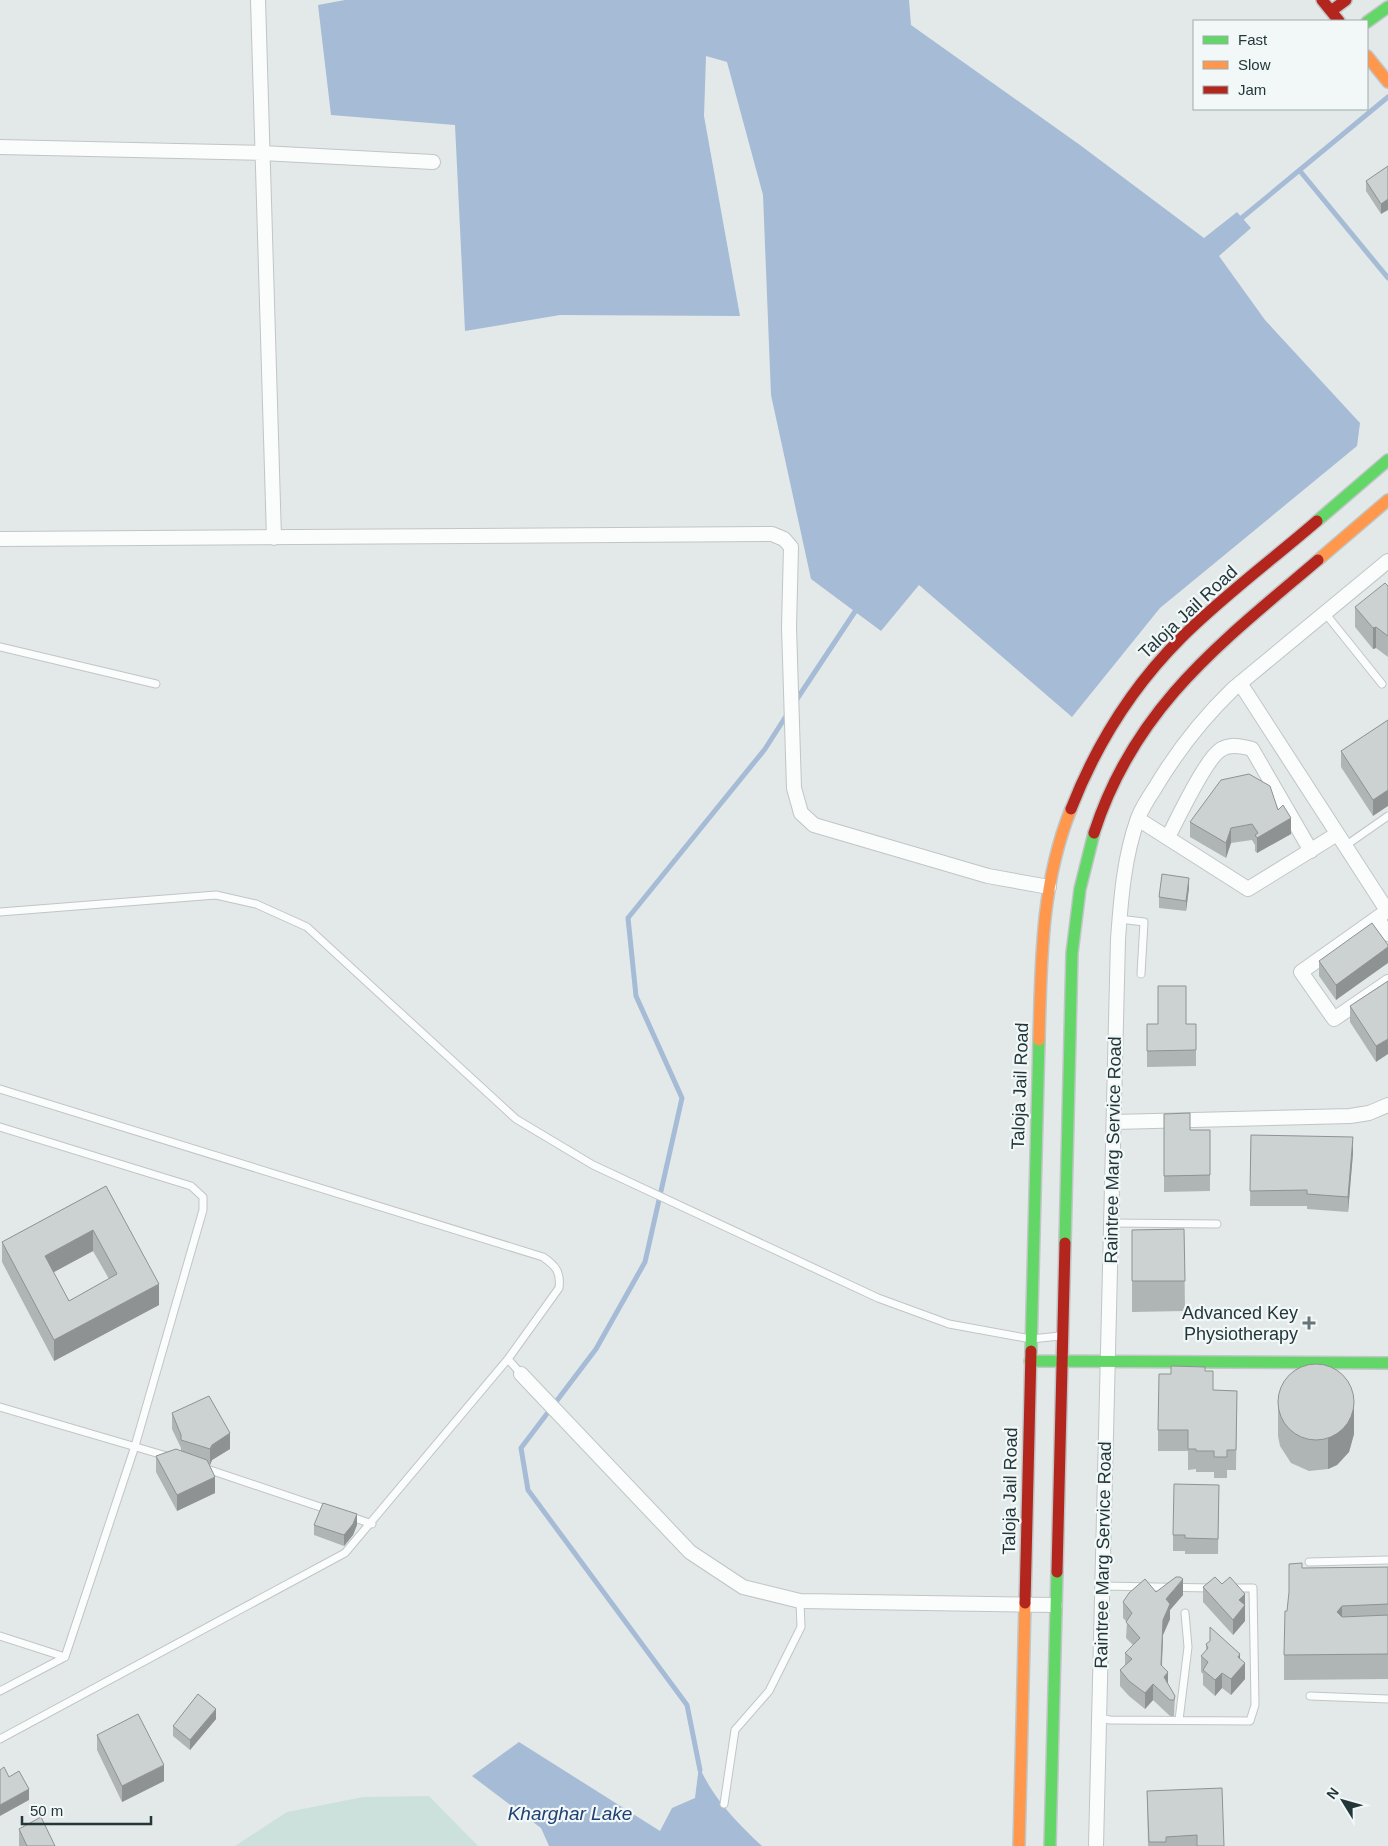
<svg xmlns="http://www.w3.org/2000/svg" width="1388" height="1846" viewBox="0 0 1388 1846" font-family="Arial,sans-serif">
  <rect width="100%" height="100%" fill="#e3e9e9"/>
  <!-- green -->
  <path fill="#cde1dc" d="M429,1796L478,1846H235L287,1812L363,1797Z"/>
  <!-- water -->
  <path fill="#a6bbd5" d="M345,0H909L911,25L1080,145L1204,238L1237,212L1251,228L1219,256L1265,320L1360,423L1357,446L1160,608L1072,717L919,585L881,631L811,579L771,395L763,195L727,62L706,56L704,116L740,316L560,315L465,331L455,125L331,115L318,5Z
    M519,1742L660,1831L672,1808L695,1798L699,1766C712,1797 737,1823 762,1846H549L541,1828L472,1776Z"/>
  <g fill="none" stroke-linecap="round" stroke-linejoin="round">
    <!-- stream -->
    <path stroke="#a6bbd5" stroke-width="5" d="M1300,171L1388,278
      M1238,221L1388,97
      M795,702L858,607
      M700,1770L687,1705L528,1490L521,1448L596,1349L645,1262L682,1098L636,996L628,918L765,749L788,713"/>
    <!-- lane casing -->
    <g stroke="#c0c5c6" stroke-width="9">
      <path id="lane" d="M1325,613L1382,684
        M0,647L156,684
        M1345,846L1388,816
        M0,912L216,895L256,904L307,927L516,1119L593,1165L878,1298L949,1324L1031,1339L1060,1336
        M1119,919L1144,922L1141,974
        M0,1089L543,1257C556,1266 561,1272 559,1288L508,1359L345,1553L0,1739
        M0,1127L191,1186L203,1197V1210L135,1446L65,1657L0,1691
        M1111,1223L1217,1224
        M508,1359L521,1374
        M0,1407L170,1457
        M204,1468L329,1510
        M349,1516L372,1524
        M1309,1562L1388,1560
        M1102,1586L1211,1588
        M0,1636L65,1657
        M1310,1696L1388,1699
        M1100,1718L1110,1720L1250,1721L1255,1705L1253,1588H1231
        M1179,1720L1188,1647L1185,1613
        M724,1804L735,1730L769,1691L801,1627L800,1601"/>
    </g>
    <!-- street casing -->
    <g stroke="#c0c5c6" stroke-width="16">
      <path id="street" d="M258,0L274,538
        M0,147L262,153L433,162
        M0,539L772,534L784,539L791,547L789,627L794,788L801,813L814,825L988,876L1049,887
        M1240,683L1388,912
        M1138,819L1248,889L1337,834
        M1168,837C1178,818 1205,761 1219,751C1229,743 1242,746 1252,749L1311,851
        M1387,911L1301,972L1334,1019L1388,982
        M1377,918L1388,934
        M1114,1122L1350,1116L1369,1113L1388,1105
        M521,1374L690,1552L743,1587L800,1601L1055,1605
        M1096,1846L1118,939C1121,898 1124,857 1138,818C1142,808 1149,797 1155,788C1177,751 1202,719 1233,689L1388,561"/>
    </g>
    <!-- fast casing -->
    <g stroke="#c0c6c6" stroke-width="14">
      <path id="fast" d="M1367,22L1388,7
        M1317,521L1388,460
        M1065,1243L1072,953L1080,889L1094,833
        M1031,1351L1039,1040
        M1030,1361L1388,1363
        M1050,1846L1057,1572"/>
    </g>
    <!-- slow casing -->
    <g stroke="#c0c6c6" stroke-width="14">
      <path id="slow" d="M1367,56L1388,82
        M1318,560L1388,500
        M1039,1040C1041,962 1041,883 1071,809
        M1019,1846L1025,1603"/>
    </g>
    <!-- jam casing -->
    <g stroke="#c0c6c6" stroke-width="14">
      <path id="jam" d="M1322,0L1339,21
        M1331,11L1346,0
        M1071,809C1096,745 1133,686 1181,638C1223,596 1272,560 1317,521
        M1094,833C1135,706 1222,642 1318,560
        M1057,1572L1065,1243
        M1025,1603L1031,1351"/>
    </g>
    <!-- lane -->
    <use href="#lane" stroke="#fbfcfc" stroke-width="7"/>
    <!-- street -->
    <use href="#street" stroke="#fbfcfc" stroke-width="14"/>
    <!-- fast -->
    <use href="#fast" stroke="#63d668" stroke-width="11"/>
    <!-- slow -->
    <use href="#slow" stroke="#ff974d" stroke-width="11"/>
    <!-- jam -->
    <use href="#jam" stroke="#b3261e" stroke-width="11"/>
  </g>
  <!-- wall -->
  <path fill="#afb4b4" fill-rule="evenodd" d="M1388,166L1381,214L1366,191V181Z
    M1388,586V657L1376,648L1373,649L1355,627V607Z
    M1388,720L1373,816L1341,767V751Z
    M1278,810L1291,834L1257,853L1255,851V845L1252,840L1231,843L1226,858L1190,837V822Z
    M1189,888L1186,911L1159,908V897Z
    M1388,945L1336,1000L1319,976V961Z
    M1388,981L1376,1062L1350,1022V1006Z
    M1147,1024H1196V1066L1147,1067Z
    M1164,1114L1190,1130H1210V1191L1164,1192Z
    M1251,1135L1353,1153L1348,1212L1307,1209V1206H1250Z
    M106,1186L159,1305L54,1361L2,1262V1242ZM93,1251L109,1279L69,1301L53,1272Z
    M1184,1229L1185,1311L1132,1312V1230Z
    M1205,1371L1213,1390L1237,1391L1236,1470H1227V1478H1214V1472H1196V1469L1188,1470V1451H1158V1430L1171,1374Z
    M1278,1406L1354,1434L1349,1452L1337,1465L1328,1469L1309,1471L1291,1463L1280,1446L1278,1436Z
    M172,1413L230,1449L212,1460L210,1465H209L215,1493L177,1511L156,1472V1456L181,1451V1448L172,1429Z
    M1219,1485L1218,1554H1185V1551H1173V1535Z
    M314,1525H357L353,1535L344,1546L314,1535Z
    M1388,1567V1679L1284,1680V1655L1287,1611L1302,1568Z
    M1222,1584L1245,1594V1621L1233,1635L1203,1602V1587Z
    M1156,1592L1183,1595L1170,1610V1619L1163,1635L1162,1666L1168,1684L1175,1696L1174,1716H1170L1153,1700L1145,1709L1129,1696L1120,1686V1670L1125,1665V1653L1133,1645L1126,1638L1127,1622L1123,1618V1602Z
    M1206,1644L1240,1659L1245,1679L1231,1695L1222,1688L1215,1696L1203,1685V1674L1201,1672V1656L1206,1651Z
    M216,1719L190,1750L173,1736V1726Z
    M97,1735L164,1781L122,1802L97,1750Z
    M1147,1791L1224,1846H1148Z
    M19,1829L55,1846H19Z"/>
  <!-- shaded-wall -->
  <path fill="#8f9292" d="M1388,199V210L1381,214V204Z
    M1376,627V648L1373,649V628Z
    M1388,790V806L1373,816V800Z
    M1291,818V834L1257,853V838Z
    M1231,828V843L1226,858V843Z
    M1189,878V888L1186,911V901Z
    M1388,947V963L1336,1000V985Z
    M1388,1039V1054L1376,1062V1046Z
    M1353,1137V1153L1348,1212V1197Z
    M93,1230V1251L45,1277V1256Z
    M159,1284V1305L54,1361V1340Z
    M1354,1404V1434L1349,1452L1337,1465L1328,1469V1439Z
    M230,1433V1449L212,1460L210,1465V1449L212,1445Z
    M215,1477V1493L177,1511V1495Z
    M357,1514V1525L353,1535L344,1546V1535Z
    M1183,1579V1595L1170,1610V1619L1163,1635L1161,1681V1665L1163,1620L1166,1599Z
    M1245,1594V1621L1233,1635V1620L1239,1600Z
    M1342,1606V1632L1337,1612Z
    M1240,1654V1668L1245,1663V1679L1231,1695V1679L1238,1657Z
    M1168,1672V1688L1164,1677Z
    M1222,1673V1688L1215,1696V1680Z
    M1153,1684V1700L1145,1709V1693Z
    M216,1709V1719L190,1750V1740Z
    M164,1765V1781L122,1802V1786Z
    M29,1789V1800L0,1816V1805Z"/>
  <!-- building -->
  <path fill="#ccd1d1" stroke="#8f9292" fill-rule="evenodd" d="M1388,166V199L1381,204L1366,181Z
    M1385,583L1388,586V636L1376,627L1373,628L1355,607Z
    M1388,720V790L1373,800L1341,751Z
    M1249,774L1270,786L1278,810L1283,805L1291,818L1257,838L1255,835L1258,833L1252,824L1231,828L1226,843L1190,822L1221,780Z
    M1162,874L1189,878L1186,901L1159,897Z
    M1372,923L1388,945V947L1336,985L1319,961Z
    M1388,981V1039L1376,1046L1350,1006Z
    M1158,986H1186V1024H1196V1050L1147,1051V1024H1158Z
    M1190,1113V1130H1210V1175L1164,1176V1114Z
    M1251,1135L1353,1137L1348,1197L1307,1194V1190L1250,1191Z
    M106,1186L159,1284L54,1340L2,1242ZM93,1230L117,1274L69,1301L45,1256Z
    M1184,1229L1185,1281H1132V1230Z
    M1278 1402a38 38 0 1 1 76 0a38 38 0 1 1-76 0Z
    M1171,1366L1205,1367V1371H1213V1390L1237,1391L1236,1450H1227V1457H1214V1451H1196V1449H1188V1430H1158L1159,1374H1171Z
    M209,1396L230,1433L212,1445L210,1449L181,1440V1435L172,1413Z
    M176,1449L207,1460L215,1477L177,1495L156,1456Z
    M1174,1484L1219,1485L1218,1539L1185,1538V1535H1173Z
    M323,1503L357,1514L353,1524L344,1535L314,1525Z
    M1302,1563V1568L1388,1567V1604L1342,1606L1337,1612L1342,1617L1388,1615V1654L1284,1655L1285,1611H1287L1289,1592V1564Z
    M1176,1577H1180L1183,1579L1166,1599L1170,1604L1163,1620L1161,1665L1168,1672L1164,1677L1175,1696L1174,1700H1170L1153,1684L1145,1693L1129,1681L1120,1670L1132,1659L1125,1653L1140,1638L1126,1622L1132,1613L1123,1602L1129,1593L1145,1579L1156,1592Z
    M1215,1577L1222,1584L1230,1577L1245,1594L1239,1600L1245,1605L1233,1620L1203,1587Z
    M1210,1627L1240,1654L1238,1657L1245,1663L1231,1679L1222,1673L1215,1680L1203,1670L1208,1662L1201,1656L1208,1648L1206,1644L1210,1641Z
    M198,1694L216,1709L190,1740L173,1726Z
    M138,1714L164,1765L122,1786L97,1735Z
    M4,1767L9,1777L19,1771L29,1789L0,1805V1770Z
    M1222,1788L1224,1846H1197V1835L1166,1837V1842H1149L1147,1791Z
    M41,1817L55,1846H27L19,1829Z"/>
  <!-- markers -->
  <path fill="#667578" stroke="#f2f8f7" stroke-width="2" d="M1306.5 1315.5h5v5h5v5h-5v5h-5v-5h-5v-5h5z"/>
  <g text-anchor="middle" dominant-baseline="central" stroke-width="4.5" stroke-linejoin="round" paint-order="stroke">
    <!-- street labels -->
    <g font-size="18" fill="#23373b" stroke="#f2f8f7">
      <text transform="translate(1188 612) rotate(-43)">Taloja Jail Road</text>
      <text transform="translate(1020 1086) rotate(-88)">Taloja Jail Road</text>
      <text transform="translate(1113 1150) rotate(-89)">Raintree Marg Service Road</text>
      <text transform="translate(1010 1491) rotate(-89)">Taloja Jail Road</text>
      <text transform="translate(1103 1555) rotate(-89)">Raintree Marg Service Road</text>
    </g>
    <!-- poi labels -->
    <g font-size="18" fill="#23373b" stroke="#f2f8f7" text-anchor="end">
      <text x="1298" y="1313">Advanced Key<tspan x="1298" dy="21">Physiotherapy</tspan></text>
    </g>
    <!-- water labels -->
    <g font-size="19" font-style="italic" fill="#204173" stroke="#f2f8f7">
      <text x="570" y="1813">Kharghar Lake</text>
    </g>
  </g>
  <!-- legend -->
  <rect x="1193" y="20" width="175" height="90" fill="#f2f8f7" stroke="#9fabac"/>
  <rect x="1203" y="36" width="25" height="8" fill="#63d668" stroke="#9fabac"/>
  <text x="1238" y="45" font-size="15" fill="#23373b">Fast</text>
  <rect x="1203" y="61" width="25" height="8" fill="#ff974d" stroke="#9fabac"/>
  <text x="1238" y="70" font-size="15" fill="#23373b">Slow</text>
  <rect x="1203" y="86" width="25" height="8" fill="#b3261e" stroke="#9fabac"/>
  <text x="1238" y="95" font-size="15" fill="#23373b">Jam</text>
  <!-- north arrow -->
  <g transform="translate(1343 1801) rotate(307)" stroke="#f2f8f7" stroke-width="4" paint-order="stroke">
  <path d="M0-4L9 19L0 12L-9 19Z" fill="#23373b"/>
  <text y="-8" font-size="14" font-weight="bold" text-anchor="middle" fill="#23373b">N</text>
  </g>
  <!-- scale -->
  <path d="M22 1816v8h129v-8" fill="none" stroke="#23373b" stroke-width="2.5"/>
  <text x="30" y="1816" font-size="15" fill="#23373b" stroke="#f2f8f7" stroke-width="4" paint-order="stroke">50 m</text>
</svg>
